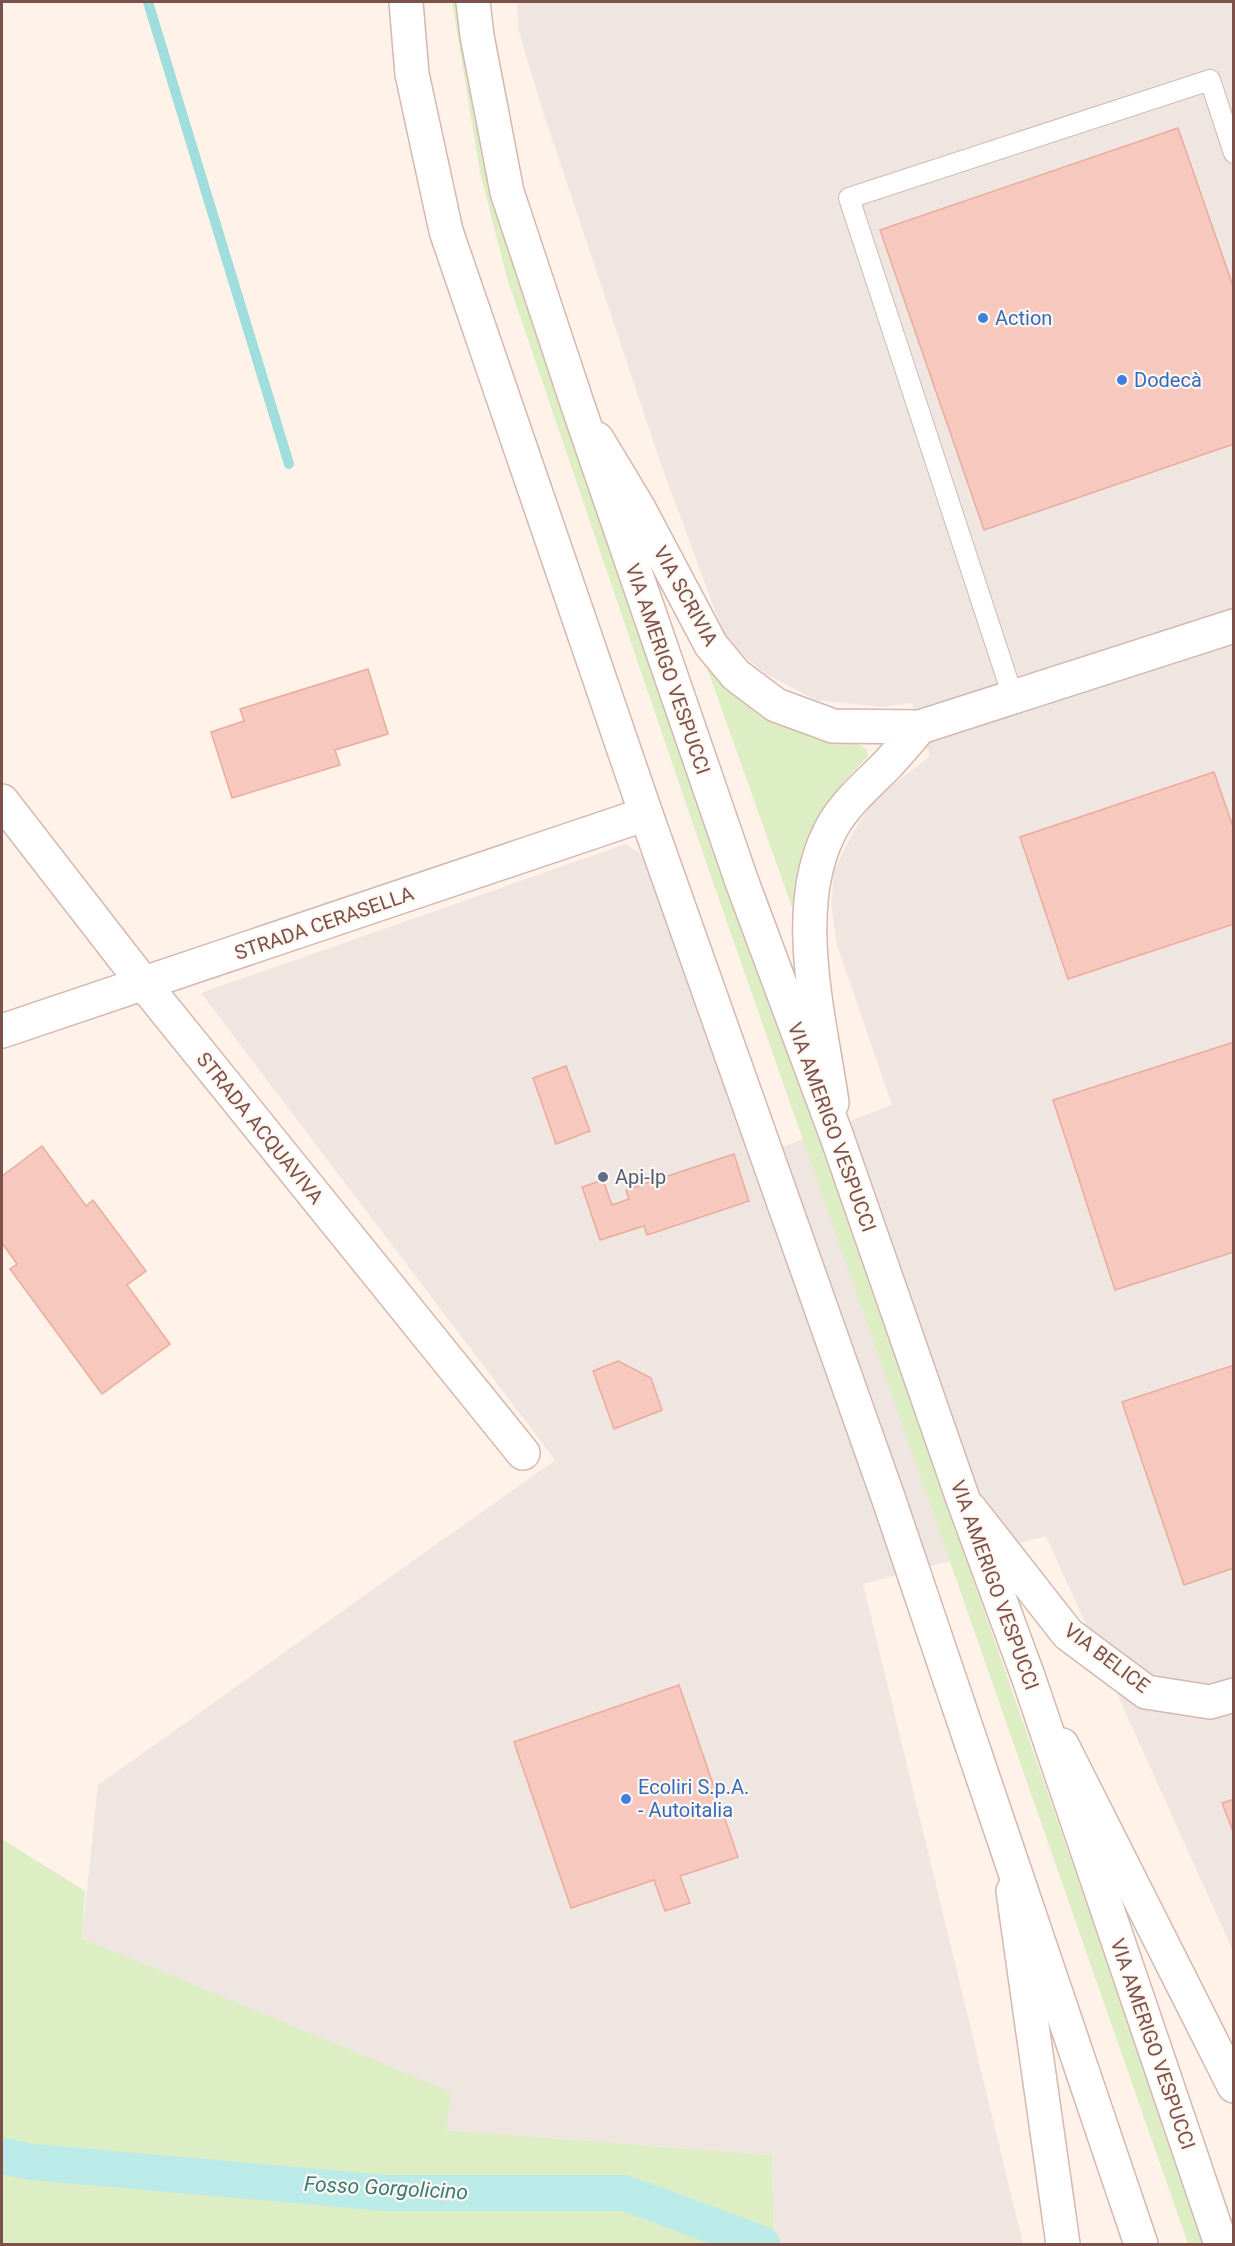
<svg xmlns="http://www.w3.org/2000/svg" width="1235" height="2246" viewBox="0 0 1235 2246" font-family="Roboto,sans-serif">
  <rect width="100%" height="100%" fill="#fef2e9"/>
  <!-- industrial -->
  <path fill="#efe6e2" d="M517,2H1233V1951L1046,1536L863,1584L1023,2244H774L772,2155L446,2130L82,1937L98,1785L555,1460L201,993L626,844L641,854L660,892L753,1158L892,1105L837,945L831,904L834,871L854,831L874,800L930,756L912,703L883,707L816,700L764,673L726,640L662,467L541,106L518,28Z"/>
  <!-- green -->
  <path fill="#ddeec5" d="M452,2H467L484,120L805,1097L1205,2244H1188L699,842L507,278L480,172Z
    M701,651C731,682 759,720 801,732C819,737 858,738 867,750L868,756C836,789 801,831 799,879C798,896 800,913 800,930Z
    M2,1839L85,1891L82,1938L451,2092L446,2130L772,2155L774,2244H2Z"/>
  <g fill="none" stroke-linecap="round" stroke-linejoin="round">
    <!-- stream -->
    <path stroke="#9fdedc" stroke-width="10" d="M148,2L289,464"/>
    <!-- canal -->
    <path stroke="#baebe9" stroke-width="36" d="M2,2156L33,2162L386,2193H625L762,2244"/>
  </g>
  <!-- building -->
  <path fill="#f7c9be" stroke="#ebab9c" stroke-width="1.5" d="M1178,128L1234,289V444L984,530L880,230Z
    M368,669L388,734L335,750L340,765L232,798L211,732L244,721L240,709Z
    M1214,772L1234,830V924L1068,979L1020,837Z
    M1234,1042V1252L1115,1290L1053,1100Z
    M566,1066L590,1131L556,1144L533,1078Z
    M42,1146L86,1206L93,1200L146,1271L127,1285L170,1344L102,1394L10,1269L17,1264L2,1243V1176Z
    M734,1154L749,1201L647,1235L644,1226L600,1240L582,1187L603,1180L612,1205L629,1199L626,1190Z
    M618,1361L651,1378L662,1410L614,1429L593,1371Z
    M1234,1365V1568L1184,1585L1122,1402Z
    M679,1685L738,1857L680,1876L690,1903L665,1911L654,1880L571,1908L514,1742Z
    M1234,1799V1834L1222,1803Z"/>
  <g fill="none" stroke-linecap="round" stroke-linejoin="round">
    <!-- service casing -->
    <g stroke="#d5b8af" stroke-width="22">
      <path id="service" d="M1013,697L849,198L1210,80L1234,153"/>
    </g>
    <!-- minor casing -->
    <g stroke="#d5b8af" stroke-width="36">
      <path id="minor" d="M597,439L638,507L711,645L736,675L776,705L833,726L920,727L1234,626
        M2,801L144,984L523,1453
        M2,1031L646,814
        M832,1103C820,1017 787,901 835,822C849,800 869,783 887,765C898,753 909,740 920,727
        M970,1509L1068,1634L1146,1692L1210,1702L1234,1695
        M1062,1745L1234,2086
        M1013,1891L1063,2244"/>
    </g>
    <!-- tertiary casing -->
    <g stroke="#d5b8af" stroke-width="36">
      <path id="tertiary" d="M406,2L412,74L446,231L646,814L889,1500L1141,2244
        M473,2L477,36L507,192L578,406L742,882L837,1137L964,1502L1029,1679L1221,2244"/>
    </g>
    <!-- service -->
    <use href="#service" stroke="#fff" stroke-width="20"/>
    <!-- minor -->
    <use href="#minor" stroke="#fff" stroke-width="33"/>
    <!-- tertiary -->
    <use href="#tertiary" stroke="#fff" stroke-width="33"/>
  </g>
  <!-- markers -->
  <g fill="#3f7fe0" stroke="#fff7f1" stroke-width="2">
    <circle cx="983" cy="318" r="6"/>
    <circle cx="1122" cy="380" r="6"/>
    <circle cx="626" cy="1799" r="6"/>
  </g>
  <circle fill="#5c6f8a" stroke="#fff7f1" stroke-width="2" cx="603" cy="1177" r="6"/>
  <g text-anchor="middle" dominant-baseline="central" stroke-width="4.5" stroke-linejoin="round" paint-order="stroke">
    <!-- shop labels -->
    <g font-size="20" fill="#366cbe" stroke="#fff7f1" text-anchor="start">
      <text x="995" y="318">Action</text>
      <text x="1134" y="380">Dodecà</text>
      <text x="638" y="1787">Ecoliri S.p.A.<tspan x="638" dy="23">- Autoitalia</tspan></text>
    </g>
    <!-- street labels -->
    <g font-size="20" fill="#7c5149" stroke="#fff7f1">
      <text transform="translate(686 596) rotate(61)">VIA SCRIVIA</text>
      <text transform="translate(668 669) rotate(71)">VIA AMERIGO VESPUCCI</text>
      <text transform="translate(324 923) rotate(-19)">STRADA CERASELLA</text>
      <text transform="translate(832 1127) rotate(70)">VIA AMERIGO VESPUCCI</text>
      <text transform="translate(260 1128) rotate(51)">STRADA ACQUAVIVA</text>
      <text transform="translate(995 1585) rotate(70)">VIA AMERIGO VESPUCCI</text>
      <text transform="translate(1107 1658) rotate(37)">VIA BELICE</text>
      <text transform="translate(1153 2044) rotate(71)">VIA AMERIGO VESPUCCI</text>
    </g>
    <!-- service labels -->
    <g font-size="20" fill="#4e5e75" stroke="#fff7f1" text-anchor="start">
      <text x="615" y="1177">Api-Ip</text>
    </g>
    <!-- water labels -->
    <g font-size="21" font-style="italic" fill="#387b79" stroke="#fff7f1">
      <text transform="translate(386 2188) rotate(3)">Fosso Gorgolicino</text>
    </g>
  </g>
  <!-- border -->
  <rect width="1235" height="2246" fill="none" stroke="#7c5149" stroke-width="6"/>
</svg>
